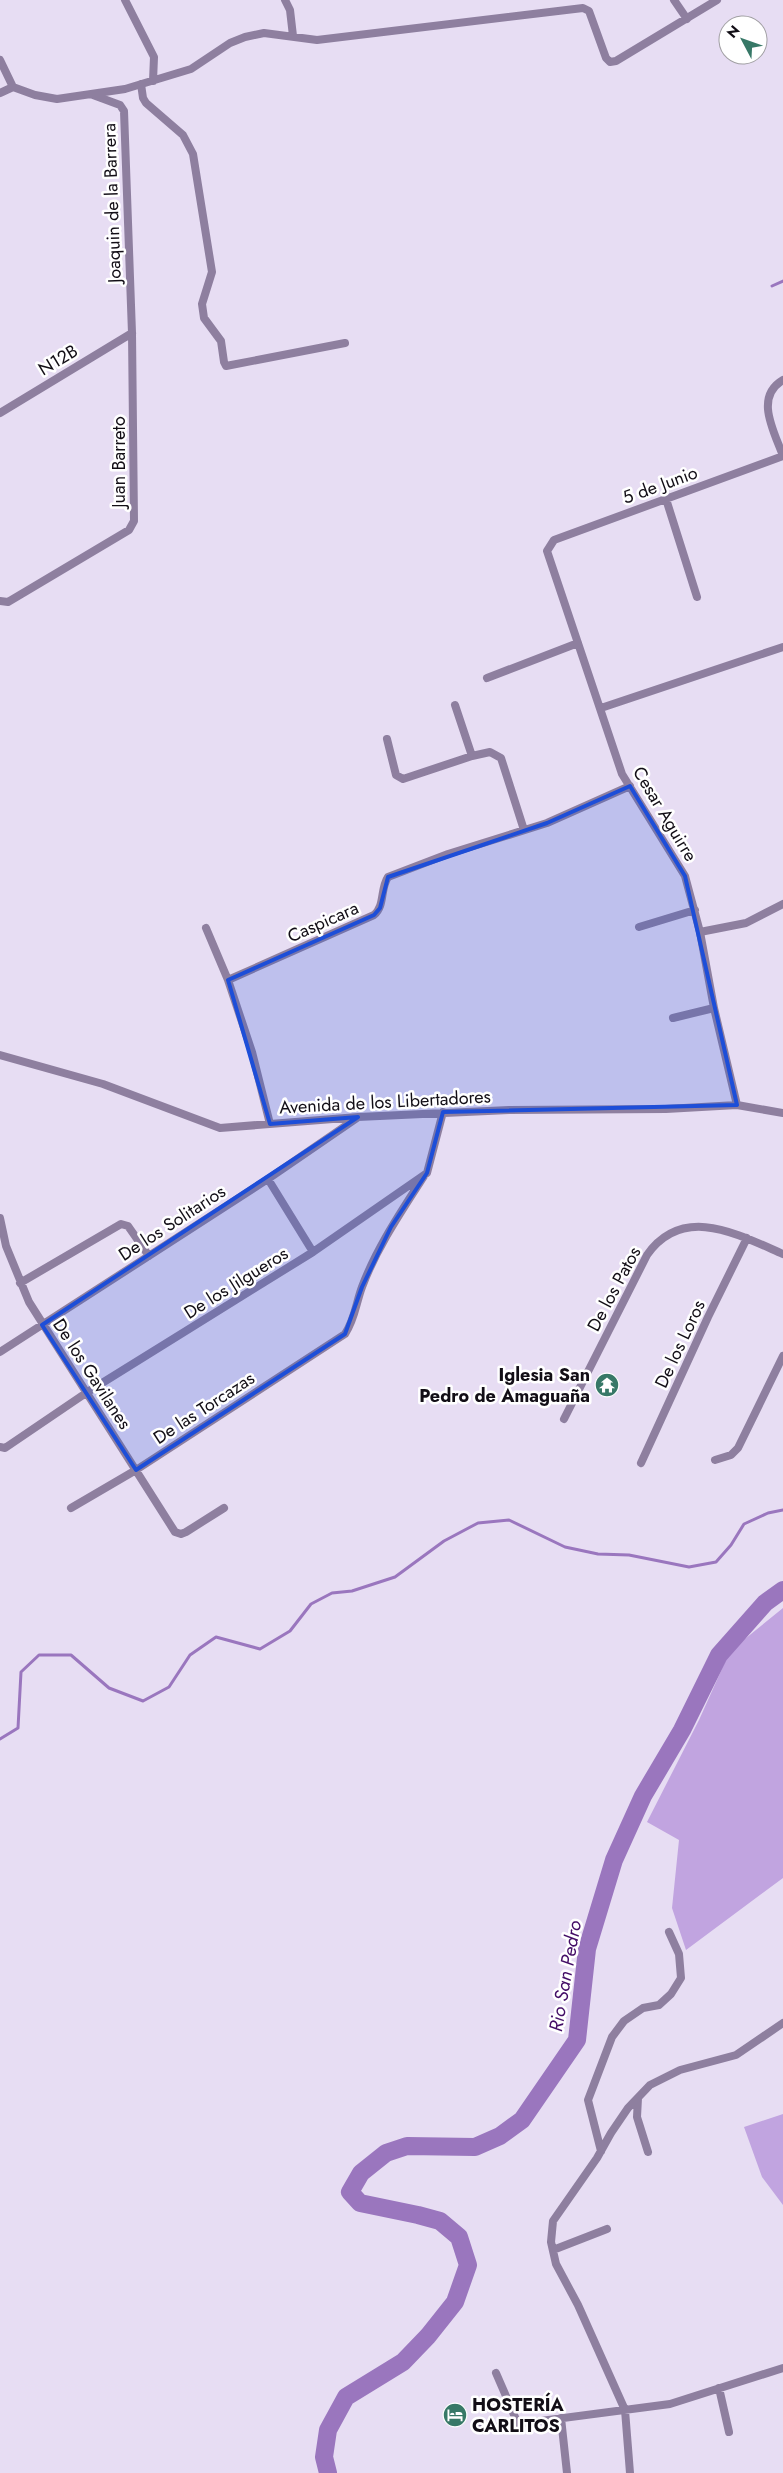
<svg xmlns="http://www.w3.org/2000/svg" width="783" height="2473" viewBox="0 0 783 2473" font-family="Jost,sans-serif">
  <rect width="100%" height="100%" fill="#e7ddf3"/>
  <!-- green -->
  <path fill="#c1a4e0" d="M783,1608V1878L686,1950L672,1908L679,1840L647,1822L699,1720L730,1651Z
    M783,2114V2205L762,2177L744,2127Z"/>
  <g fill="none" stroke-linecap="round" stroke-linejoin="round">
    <!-- stream -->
    <path stroke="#9a76be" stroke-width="3" d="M772,286L783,281
      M0,1739L18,1728L21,1672L39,1655H71L109,1688L143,1701L169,1687L190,1655L216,1637L260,1649L290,1631L311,1604L332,1593L352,1591L395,1577L444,1541L478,1523L509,1520L565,1547L598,1554L629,1555L689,1567L716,1562L731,1545L744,1524L768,1513L783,1510"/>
    <!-- river -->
    <path stroke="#9a76be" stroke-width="18" d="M328,2473L324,2457L328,2430L346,2397L403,2362L428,2336L455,2302L468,2265L459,2237L440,2221L418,2215L360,2203L350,2192L361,2173L386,2153L407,2146L475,2147L500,2136L522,2120L577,2040L587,1949L614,1860L643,1796L682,1730L719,1655L765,1603L783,1590"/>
    <!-- minor -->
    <path stroke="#8e7f9f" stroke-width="8" d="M125,0L154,57L153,81
      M285,0L290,10L293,36
      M674,0L687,19
      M0,60L13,87
      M141,84L143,98L146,103L183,135L193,154L212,272L202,304L204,318L221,341L224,362L226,366L345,343
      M0,93L13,87L35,95L57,99L125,89L191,69L230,43L245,37L264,33L317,40L583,8L589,11L606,58L610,62L616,61L717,0
      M0,413L132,333
      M783,456C774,431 754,397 783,380
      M666,499L697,597
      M0,601L8,602L129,530L134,521L132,333L124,111L120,105L93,95
      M487,678L578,643
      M455,705L472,756L490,752L501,758L524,830
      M601,708L783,647
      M387,739L396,775L403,779L472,756
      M639,927L695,910
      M206,928L228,980
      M700,932L746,923L783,904
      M673,1018L714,1008
      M0,1055L103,1084L220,1128L358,1117L509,1110L666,1109L737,1105L783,1113
      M737,1105L714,1008L700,932L685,876L622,774L547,551L554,540L783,456
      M270,1124L252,1052L228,980L374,915C385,906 380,889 388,877L448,854L547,823L630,786
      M268,1179L313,1252
      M0,1218L6,1246L29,1302L175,1532L181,1534L186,1532L224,1508
      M20,1283L121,1224L128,1226L149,1256
      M0,1352L268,1179L357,1118
      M564,1419L647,1255C683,1204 737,1234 783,1254
      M0,1447L5,1448L86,1393L313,1252L427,1173L443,1112
      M715,1460L731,1455L738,1448L783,1356
      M641,1463L708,1317L747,1238
      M71,1508L136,1470L345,1334C355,1319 356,1303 362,1287C377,1247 401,1212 424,1176
      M638,2098L637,2117L648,2152
      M601,2151L588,2100L612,2037L624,2021L643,2008L659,2005L671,1994L681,1978L679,1954L669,1932
      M553,2250L607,2229
      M496,2373L518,2424
      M719,2388L729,2432
      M561,2418L567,2473
      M479,2429L670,2404L783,2368
      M630,2473L625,2410L578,2305L556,2264L551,2242L553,2221L597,2158L611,2133L628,2108L650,2085L680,2070L736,2055L783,2023"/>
  </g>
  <!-- marked area -->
  <path fill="#1d4ed8" fill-opacity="0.2" stroke="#1d4ed8" stroke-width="4" stroke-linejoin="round" d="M630,786L685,876L737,1105L443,1112L427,1173L391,1227L362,1287L345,1334L136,1470L42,1325L358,1117L270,1124L228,980L374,915L380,908L388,877L547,823Z"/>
  <!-- icons -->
  <defs>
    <g id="temple-disc" transform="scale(1.25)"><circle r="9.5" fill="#377867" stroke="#fff"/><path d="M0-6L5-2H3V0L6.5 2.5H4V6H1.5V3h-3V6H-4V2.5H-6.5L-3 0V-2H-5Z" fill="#fff"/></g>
    <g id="hotel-disc" transform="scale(1.25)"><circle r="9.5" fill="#377867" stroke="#fff"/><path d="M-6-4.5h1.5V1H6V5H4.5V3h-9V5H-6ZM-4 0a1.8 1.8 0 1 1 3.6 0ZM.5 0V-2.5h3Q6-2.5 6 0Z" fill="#fff"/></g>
  </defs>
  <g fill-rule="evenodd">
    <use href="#temple-disc" x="607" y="1385"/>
    <use href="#hotel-disc" x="455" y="2415"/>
  </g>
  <g text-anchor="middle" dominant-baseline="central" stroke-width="5" stroke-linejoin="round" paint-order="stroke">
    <!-- street labels -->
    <g font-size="18" fill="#120e16" stroke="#fff">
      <text transform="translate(112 203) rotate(-92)">Joaquin de la Barrera</text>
      <text transform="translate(58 360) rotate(-31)">N12B</text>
      <text transform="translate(119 462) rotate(-90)">Juan Barreto</text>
      <text transform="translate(660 485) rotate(-20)">5 de Junio</text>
      <text transform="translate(665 814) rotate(59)">Cesar Aguirre</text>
      <text transform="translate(323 922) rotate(-24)">Caspicara</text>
      <text transform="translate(385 1102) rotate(-3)">Avenida de los Libertadores</text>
      <text transform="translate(172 1223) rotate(-33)">De los Solitarios</text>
      <text transform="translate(236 1283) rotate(-32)">De los Jilgueros</text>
      <text transform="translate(614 1289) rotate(-62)">De los Patos</text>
      <text transform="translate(680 1344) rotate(-65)">De los Loros</text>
      <text transform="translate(92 1374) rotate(57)">De los Gavilanes</text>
      <text transform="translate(204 1408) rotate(-33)">De las Torcazas</text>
    </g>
    <!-- poi labels -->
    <g font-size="18" font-weight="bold" fill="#120e16" stroke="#fff" text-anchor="end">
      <text x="590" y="1375">Iglesia San<tspan x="590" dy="21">Pedro de Amaguaña</tspan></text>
      <text x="472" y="2405" text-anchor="start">HOSTERÍA<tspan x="472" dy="21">CARLITOS</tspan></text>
    </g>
    <!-- water labels -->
    <g font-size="19" font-style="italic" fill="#430d66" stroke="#fff">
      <text transform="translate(565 1976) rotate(-80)">Rio San Pedro</text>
    </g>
  </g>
  <!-- north arrow -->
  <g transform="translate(743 40) rotate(311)"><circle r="24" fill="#ffffff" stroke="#a09fa2"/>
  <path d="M0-4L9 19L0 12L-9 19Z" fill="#377867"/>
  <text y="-8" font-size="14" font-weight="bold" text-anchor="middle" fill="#120e16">N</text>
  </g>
</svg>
